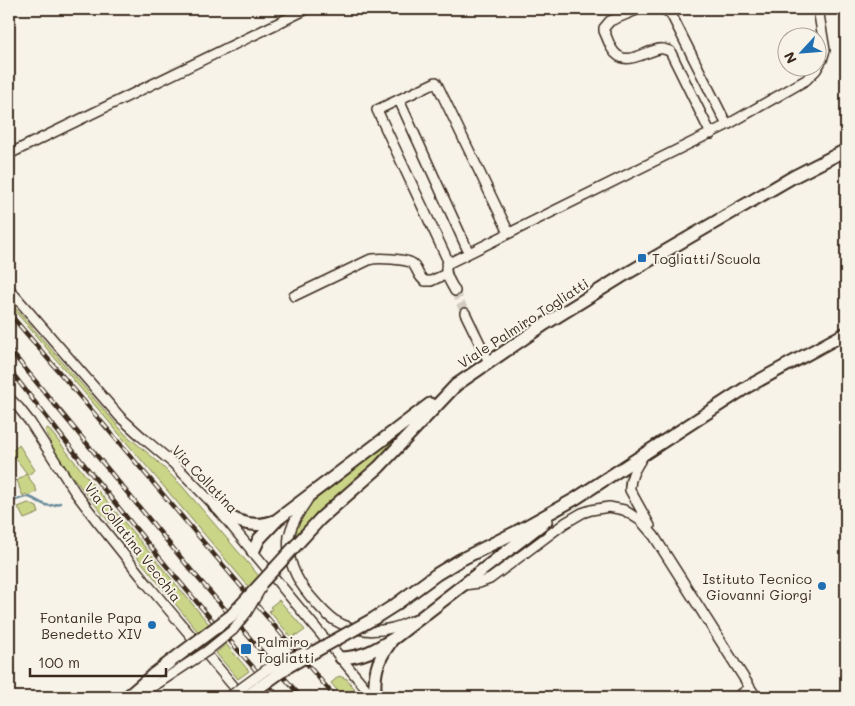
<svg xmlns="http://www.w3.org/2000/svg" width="855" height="706" viewBox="0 0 855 706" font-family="Mali,sans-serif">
  <rect width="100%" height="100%" fill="#f7f3e8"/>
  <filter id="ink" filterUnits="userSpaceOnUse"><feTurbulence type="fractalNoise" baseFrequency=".02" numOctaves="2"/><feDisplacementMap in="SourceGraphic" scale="10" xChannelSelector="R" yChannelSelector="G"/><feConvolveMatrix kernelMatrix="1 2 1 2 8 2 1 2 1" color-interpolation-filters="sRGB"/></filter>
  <g filter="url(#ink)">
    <!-- green -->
    <path fill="#cad588" stroke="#828053" d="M9,301L125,434L156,460L182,486L259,576L249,587L9,304Z
      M48,428L90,481L209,624L198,632L67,470L51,445L50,440L45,430Z
      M403,432L374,465L326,507L292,539C294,524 303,512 313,501Z
      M19,445L35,470L28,475L11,452Z
      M26,474L32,482L37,491L28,496L26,494L23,496L19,487V485L17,481Z
      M28,503L37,507L39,513L24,519L18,507Z
      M279,600L305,630L298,635L297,634L292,638L269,611L272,609L270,607Z
      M226,644L249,671L238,679L216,653Z
      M339,676L347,679L361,697H343L331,683Z"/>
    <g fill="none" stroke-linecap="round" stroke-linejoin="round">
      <!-- stream -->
      <path stroke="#6b8b9a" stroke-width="2.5" d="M9,503C15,501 22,496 29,497C41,501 45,510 60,503"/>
      <!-- minor-tunnel -->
      <path stroke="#d1cbc0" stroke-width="9" stroke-dasharray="9 4.5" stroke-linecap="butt" d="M455,291L465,313"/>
      <!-- minor casing -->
      <g stroke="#3b2a1e" stroke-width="12">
        <path id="minor" d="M639,9L610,21L604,28V31C607,37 609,44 612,49C624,69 643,52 659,49C663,48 666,50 670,51L711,134
          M664,9L671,14L727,125
          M399,100L469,253
          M9,154L307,9
          M449,263L377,110L436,82L509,233
          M9,289L120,417L142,437L174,464L215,506L373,697
          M455,291C451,283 443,273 447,264L727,125L806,80L816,70L822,60L825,50L818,9
          M294,296L369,260C376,257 408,259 413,264C418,270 418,277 425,281H431L446,274
          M465,313L489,362
          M9,398L19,408L30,422L75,492L97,521L148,585L241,695
          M643,456C637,466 629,477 630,490L650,526
          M308,499C300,511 292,522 289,536C286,558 296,580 310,596C317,604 325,614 334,620C358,635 387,633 411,621
          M464,585L479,583L490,579L565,523L582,513L591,510L609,507L624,510L641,521L654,536L756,697
          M135,697L160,682
          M737,697L750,688"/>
      </g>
      <!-- major casing -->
      <g stroke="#3b2a1e" stroke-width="15">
        <path id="major" d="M215,506C233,522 254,530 277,520
          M321,518L379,467L456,385L545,324L621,277L793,177L846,150
          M253,552L259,539L278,519L430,404
          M395,605L437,574L460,560L514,533L575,499L747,387L846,333
          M341,658C363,657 375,650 393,639L546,521
          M127,697L154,674
          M375,697C374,674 376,662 390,643"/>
      </g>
      <!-- minor -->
      <use href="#minor" stroke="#f7f3e8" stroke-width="9"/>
      <!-- major -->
      <use href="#major" stroke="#f7f3e8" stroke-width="11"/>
      <!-- rail casing -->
      <g stroke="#3b2a1e" stroke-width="4.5">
        <path id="rail" d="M9,313L335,697
          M9,349L191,570L301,697
          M9,369C75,454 142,538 212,620C234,646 257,671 279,697"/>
      </g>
      <!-- rail -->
      <use href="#rail" stroke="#f7f3e8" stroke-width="2.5" stroke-dasharray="8" stroke-linecap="butt"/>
      <!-- minor-bridge casing -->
      <g stroke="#3b2a1e" stroke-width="12" stroke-linecap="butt">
        <path id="minor-bridge" d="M160,682L207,651L233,630L247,612L261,588
          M229,697L266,670L284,660L304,653"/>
      </g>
      <!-- major-bridge casing -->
      <g stroke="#3b2a1e" stroke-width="15" stroke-linecap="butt">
        <path id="major-bridge" d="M154,674L231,616L321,518
          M246,697L289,666L373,619L395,605"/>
      </g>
      <!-- minor-bridge -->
      <use href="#minor-bridge" stroke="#f7f3e8" stroke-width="9"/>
      <!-- major-bridge -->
      <use href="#major-bridge" stroke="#f7f3e8" stroke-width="11"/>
    </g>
  </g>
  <!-- markers -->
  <g fill="#1f6fb2" stroke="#f7f3e8" stroke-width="2">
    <rect x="637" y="253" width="10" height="10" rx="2.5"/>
    <circle cx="822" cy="586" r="5"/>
    <circle cx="152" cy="625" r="5"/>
    <rect x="240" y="643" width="12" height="12" rx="2.5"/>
  </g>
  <g text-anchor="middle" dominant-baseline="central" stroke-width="4" stroke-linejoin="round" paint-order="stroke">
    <!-- poi labels -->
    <g font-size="14" fill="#3b2a1e" stroke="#f7f3e8" text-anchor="start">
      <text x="652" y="258">Togliatti/Scuola</text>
      <text x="812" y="578" text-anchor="end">Istituto Tecnico<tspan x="812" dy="16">Giovanni Giorgi</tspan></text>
      <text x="142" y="617" text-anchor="end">Fontanile Papa<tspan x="142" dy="16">Benedetto XIV</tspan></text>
      <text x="257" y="641">Palmiro<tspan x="257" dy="16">Togliatti</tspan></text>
    </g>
    <!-- street labels -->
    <g font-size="14" fill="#3b2a1e" stroke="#f7f3e8">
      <text transform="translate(523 323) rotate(-33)">Viale Palmiro Togliatti</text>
      <text transform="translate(205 479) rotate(46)">Via Collatina</text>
      <text transform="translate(133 542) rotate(52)">Via Collatina Vecchia</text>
    </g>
  </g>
  <!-- margin -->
  <rect width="855" height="706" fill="none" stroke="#f7f3e8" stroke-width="30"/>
  <rect x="15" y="15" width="825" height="676" fill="none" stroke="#3b2a1e" stroke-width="2" filter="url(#ink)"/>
  <!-- north arrow -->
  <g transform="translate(802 52) rotate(244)"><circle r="24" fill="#f7f3e8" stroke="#aca397"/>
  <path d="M0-4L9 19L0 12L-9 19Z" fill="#1f6fb2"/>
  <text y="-8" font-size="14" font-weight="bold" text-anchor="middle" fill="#3b2a1e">N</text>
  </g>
  <!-- scale -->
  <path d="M30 668v8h136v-8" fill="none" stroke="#3b2a1e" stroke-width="2.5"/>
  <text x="38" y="668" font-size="15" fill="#3b2a1e" stroke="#f7f3e8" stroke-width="4" paint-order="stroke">100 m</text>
</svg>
